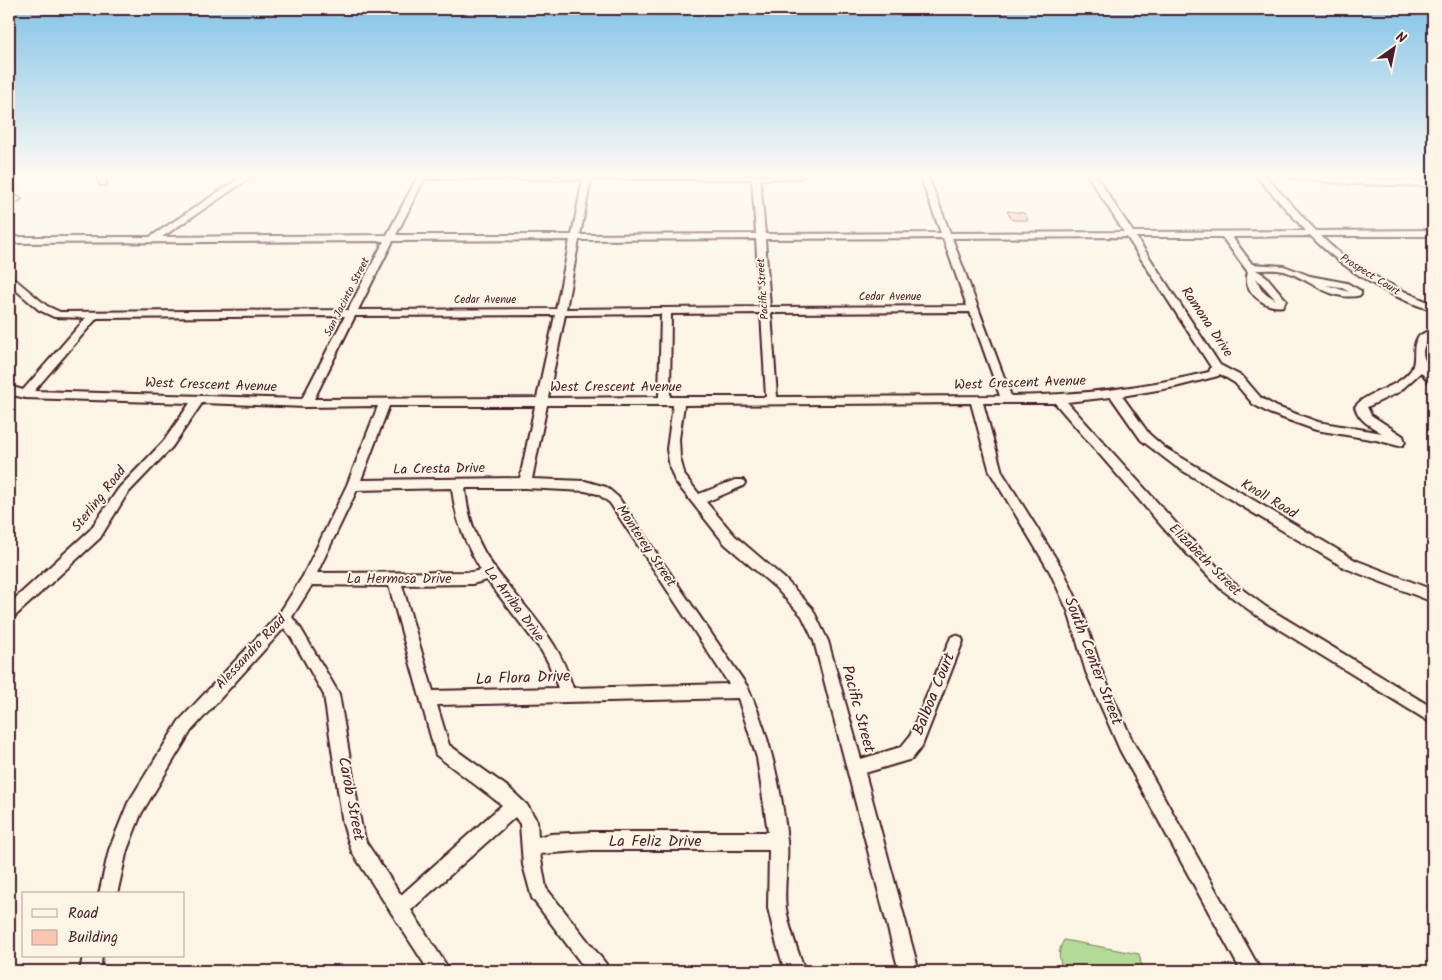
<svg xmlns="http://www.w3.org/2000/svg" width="1442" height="980" viewBox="0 0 1442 980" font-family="Kalam,sans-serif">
  <rect width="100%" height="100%" fill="#fcf5e5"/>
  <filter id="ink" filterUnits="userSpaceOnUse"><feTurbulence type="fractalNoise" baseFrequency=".02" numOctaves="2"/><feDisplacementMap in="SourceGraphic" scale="10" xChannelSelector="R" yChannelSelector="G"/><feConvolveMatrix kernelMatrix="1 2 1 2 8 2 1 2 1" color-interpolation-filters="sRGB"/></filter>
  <g filter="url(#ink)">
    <!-- green -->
    <path fill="#b3da96" stroke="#7e7c60" d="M1433,336V374L1423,361L1422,346Z
      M1064,940L1139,954L1143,971H1063C1059,958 1057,952 1064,940Z"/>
    <!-- building -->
    <path fill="#fcc5af" stroke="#4a1f2b" d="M1007,211L1024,213L1028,220H1012Z"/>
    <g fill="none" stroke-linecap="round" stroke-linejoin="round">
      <!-- minor casing -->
      <g stroke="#4a1f2b" stroke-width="4">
        <path id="minor" d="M97,176H105L106,185H100Z
          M243,176H253L162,237L387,235L418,176H803L799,178L760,179L765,234L941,233L920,176H928L950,233L1124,232L1088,176H1096L1133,232L1306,231L1256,176H1265L1316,231L1433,230V236H1321C1350,267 1395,288 1433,304V310C1393,300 1339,266 1311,236L1232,237L1252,264L1284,266L1310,276L1347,283L1361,291V295C1331,303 1311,279 1284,271C1275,269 1265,270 1256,270L1266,276L1286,300L1283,306C1266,310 1241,291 1248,272L1222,237H1136L1220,365L1243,377L1261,398L1277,407L1318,422L1382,433C1371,426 1359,421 1355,407C1366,391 1396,390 1411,370C1420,357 1404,336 1433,330V337C1417,348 1423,360 1433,372V382H1429L1421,372L1399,392L1367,407L1371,415L1403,436L1405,442L1403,445L1399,446L1376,440L1316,430L1269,413L1253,404L1235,383L1220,374L1218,376L1175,387L1122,396L1149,434L1165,448L1355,560L1433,590V602L1345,568L1175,466L1141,440L1111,397L1067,402L1183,531L1231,581L1266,607L1433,708V724L1256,615L1221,589L1173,539L1055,403H983L1002,472L1063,570L1082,611L1102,672L1132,740L1261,971H1241L1120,750L1086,672L1068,611L1050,572L990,472L971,403L684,405L679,439L680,458L685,476L699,494L735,480H743L745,483L743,486L706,502L735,536L785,579L812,608L828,641L861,759L901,747L910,736L951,637L956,635L961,637L963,641L922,746L912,759L865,773L919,971H899L814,641L802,616L775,587L725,544L675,481L670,468L667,449L673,405H547L532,479L585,481L606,487L618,497L747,686C769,732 782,790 787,841C789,863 783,887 786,909C790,931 798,951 805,971H785L776,942L768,908L769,850H592L540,854L546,888L606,964L609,971H587L532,898L523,865L520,824L515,817L411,910L450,971H429L352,852L343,824L324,695L291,637L284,628L191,731L141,814L127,850L117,894H99L109,850L128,803L179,721L279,614L303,576L347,485L378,406L306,407L202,403L172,447L127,494L100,538L14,617L9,619V604L90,530L119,488L164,441L190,403L25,398L9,394V386L23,390L86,318L54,317L39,310L9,284V276L12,277L47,306L60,312L348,310L384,241L9,243V237H150ZM424,179H583L572,235H396ZM591,179H752L756,234L580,235ZM1127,237L1211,367L1209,372C1144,388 1078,395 1011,396L952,238ZM943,238L967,306L770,307L765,239ZM756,239L760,307L566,309L579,240ZM570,240L556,309L358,310L393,241ZM1256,278L1276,300L1262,291ZM1326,285L1341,287L1349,292ZM970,312L1000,396L777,397L771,313ZM761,313L766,397H670L671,314ZM661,314L659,397L548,398L565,315ZM555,315L537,398L314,399L355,316ZM345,316L302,399L34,391L97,318ZM389,406H535L520,478L361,480ZM452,488C455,519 465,544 481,570L472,572L317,573L357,490ZM465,488H525L585,491L598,494L610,503L729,684L573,688C568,673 563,659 554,645C518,587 472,565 465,488ZM487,580L541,650L548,662L558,688L433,691L402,585L472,584ZM312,585L389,586L436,755L502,805L401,895L366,842L361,824L339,694L301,629L292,617ZM738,698L757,758L768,832H592L551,834L538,837L537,821L527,805L509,788L449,745L437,705Z
          M1288,176L1433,182V186L1349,184L1292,178Z
          M9,192L21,199L17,202L9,198Z
          M83,956H102L100,971H80Z"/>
      </g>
      <!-- minor -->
      <use href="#minor" fill="#fcf5e5" fill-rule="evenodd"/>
    </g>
  </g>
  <!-- sky -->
  <linearGradient id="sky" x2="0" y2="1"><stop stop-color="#83c4e8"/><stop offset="0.56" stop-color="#fefaf3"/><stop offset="1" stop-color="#fefaf3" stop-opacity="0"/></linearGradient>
  <rect width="1442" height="314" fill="url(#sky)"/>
  <g text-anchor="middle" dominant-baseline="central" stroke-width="4" stroke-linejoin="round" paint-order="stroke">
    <!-- far-street labels -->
    <g font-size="11" fill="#4a1f2b" stroke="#fcf5e5">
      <text transform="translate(1370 275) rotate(32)">Prospect Court</text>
      <text transform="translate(763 289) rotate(-94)">Pacific Street</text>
      <text transform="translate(347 297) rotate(-63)">San Jacinto Street</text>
      <text x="890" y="297">Cedar Avenue</text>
      <text x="485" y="300">Cedar Avenue</text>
    </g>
    <!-- street labels -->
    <g font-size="14" fill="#4a1f2b" stroke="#fcf5e5">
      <text transform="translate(1207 322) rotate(56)">Ramona Drive</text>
      <text transform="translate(1020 383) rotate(-2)">West Crescent Avenue</text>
      <text transform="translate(211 385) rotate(2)">West Crescent Avenue</text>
      <text x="616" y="387">West Crescent Avenue</text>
      <text transform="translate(439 469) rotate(-1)">La Cresta Drive</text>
      <text transform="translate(99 499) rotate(-52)">Sterling Road</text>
      <text transform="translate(1269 499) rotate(31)">Knoll Road</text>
      <text transform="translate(646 546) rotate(56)">Monterey Street</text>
      <text transform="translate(1205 560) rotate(45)">Elizabeth Street</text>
      <text x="399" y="579">La Hermosa Drive</text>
      <text transform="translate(514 604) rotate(53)">La Arriba Drive</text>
      <text transform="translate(251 652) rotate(-47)">Alessandro Road</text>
    </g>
    <!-- near-street labels -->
    <g font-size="16" fill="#4a1f2b" stroke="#fcf5e5">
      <text transform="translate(1093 661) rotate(69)">South Center Street</text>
      <text transform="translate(523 678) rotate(-2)">La Flora Drive</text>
      <text transform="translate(934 694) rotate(-68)">Balboa Court</text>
      <text transform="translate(858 709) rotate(75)">Pacific Street</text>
      <text transform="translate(351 799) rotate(79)">Carob Street</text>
      <text x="655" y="841">La Feliz Drive</text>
    </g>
  </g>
  <!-- margin -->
  <rect width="1442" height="980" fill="none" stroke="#fcf5e5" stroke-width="30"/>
  <rect x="15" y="15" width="1412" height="950" fill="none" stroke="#4a1f2b" stroke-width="2" filter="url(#ink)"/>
  <!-- legend -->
  <rect x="22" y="892" width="162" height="65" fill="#fcf5e5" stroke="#b59f9b"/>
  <rect x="32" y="909" width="25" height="8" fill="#fcf5e5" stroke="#b59f9b"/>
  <text x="68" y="918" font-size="15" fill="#4a1f2b">Road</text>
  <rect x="32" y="930" width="25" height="15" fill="#fcc5af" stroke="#b59f9b"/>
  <text x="68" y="942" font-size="15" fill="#4a1f2b">Building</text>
  <!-- north arrow -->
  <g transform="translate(1394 48) rotate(33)" stroke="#fcf5e5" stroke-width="4" paint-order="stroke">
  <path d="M0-4L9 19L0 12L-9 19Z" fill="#4a1f2b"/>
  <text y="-8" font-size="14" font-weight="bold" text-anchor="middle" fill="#4a1f2b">N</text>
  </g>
</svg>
